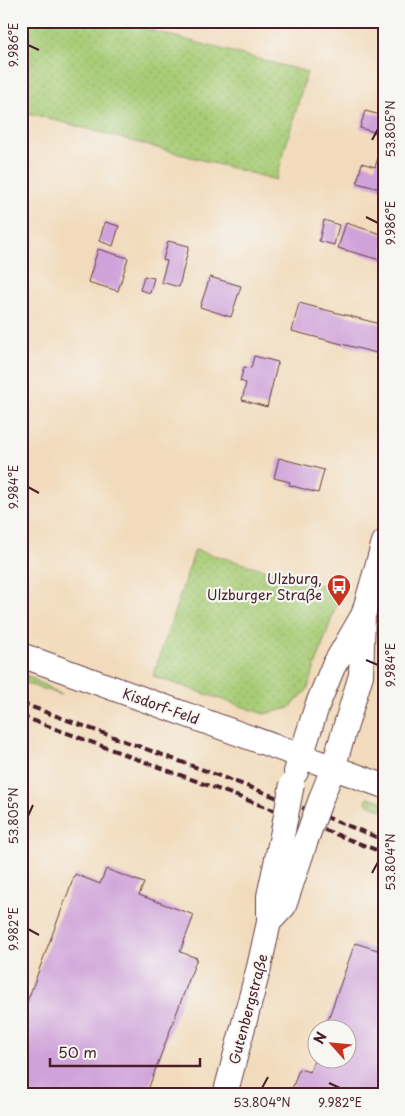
<svg xmlns="http://www.w3.org/2000/svg" width="405" height="1116" viewBox="0 0 405 1116" font-family="'Playpen Sans',sans-serif">
  <defs>
    <pattern id="grass-dots" width="8" height="8" patternUnits="userSpaceOnUse" patternTransform="scale(1.25)"><rect width="8" height="8" fill="#a7cc76"/><path d="M2 2h.1M6 6h.1" fill="none" stroke="#91af66" stroke-width="1.8" stroke-linecap="round"/></pattern>
  </defs>
  <rect width="100%" height="100%" fill="#f6f6f2"/>
  <filter id="ink" filterUnits="userSpaceOnUse"><feTurbulence type="fractalNoise" baseFrequency=".02" numOctaves="2"/><feDisplacementMap in="SourceGraphic" scale="10" xChannelSelector="R" yChannelSelector="G"/><feConvolveMatrix kernelMatrix="1 2 1 2 8 2 1 2 1" color-interpolation-filters="sRGB"/></filter>
  <filter id="wash" filterUnits="userSpaceOnUse"><feTurbulence type="fractalNoise" baseFrequency=".0096" numOctaves="4" result="noise"/><feDisplacementMap in="SourceGraphic" scale="20" xChannelSelector="R" yChannelSelector="G"/><feGaussianBlur stdDeviation="1.12" result="paint"/><feColorMatrix in="noise" values="0 0 0 0 0 0 0 0 0 0 0 0 0 0 0 0 0 1.4 0 .05"/><feComposite in="paint" operator="in"/></filter>
  <g filter="url(#wash)">
    <rect width="100%" height="100%" fill="#f2dbbc"/>
    <!-- grass -->
    <path fill="url(#grass-dots)" stroke="#787650" d="M21,21H116L307,72L276,180L21,111Z
      M195,550L341,591L307,690L290,708L264,714L153,676Z
      M21,672L62,695L21,682Z
      M367,798L375,799L384,802V811L366,803Z"/>
    <g id="blocks">
      <!-- building -->
      <path fill="#cfa2d9" d="M365,111L384,116V135L360,128Z
        M379,155L384,157V190L357,183L362,163L375,167Z
        M324,220L339,225L334,245L319,241Z
        M105,222L119,226L113,246L99,241Z
        M346,223L384,235V261L338,248Z
        M168,241L189,246L179,287L161,282L167,261L163,260Z
        M98,249L128,258L118,291L88,282Z
        M144,276L154,278L150,293L140,290Z
        M210,277L241,286L231,317L200,307Z
        M299,303L384,325V355L292,331Z
        M254,356L278,362L267,407L242,400L246,383L240,381L244,367L251,368Z
        M279,458L324,470L318,493L289,485L290,482L274,478Z
        M106,869L144,883L139,895L194,915L180,952L197,958L146,1095H21V1018L75,874L100,884Z
        M355,943L384,952V1095H290L299,1069L310,1072L317,1053L318,1058H348V1028H325Z"/>
    </g>
  </g>
  <g filter="url(#ink)">
    <use href="#blocks" fill-opacity="0" stroke="#633b41" stroke-width="1"/>
    <g fill="none" stroke-linecap="round" stroke-linejoin="round">
      <!-- secondary casing -->
      <g stroke="#633b41" stroke-width="26">
        <path id="secondary" d="M21,655L384,786
          M296,772L317,706L333,667L362,617
          M322,796L333,768L361,675L363,616L384,542
          M269,922L284,906L306,840
          M225,1095L259,967L269,922V896L283,831"/>
      </g>
      <!-- secondary -->
      <use href="#secondary" stroke="#fff" stroke-width="24"/>
      <!-- rail -->
      <path stroke="#4a1f2b" stroke-width="4" stroke-dasharray="8 4" stroke-linecap="butt" d="M21,703L255,789L384,840
        M21,716L250,801L384,853"/>
      <!-- secondary-bridge casing -->
      <g stroke="#633b41" stroke-width="26" stroke-linecap="butt">
        <path id="secondary-bridge" d="M283,831L292,784
          M306,840L322,796"/>
      </g>
      <!-- secondary-bridge -->
      <use href="#secondary-bridge" stroke="#fff" stroke-width="24"/>
    </g>
  </g>
  <!-- ticks -->
  <path fill="none" stroke="#4a1f2b" stroke-width="2" d="M28,45L39,50M372,140L378,129M366,217L378,223M28,487L39,493M366,660L378,665M28,816L33,805M372,873L378,862M28,929L39,935M329,1083L340,1088M262,1088L268,1077"/>
  <!-- icons -->
  <defs>
    <g id="bus-pin" transform="scale(1.25)"><path d="M0 17L-7.5 6A9.5 9.5 0 1 1 7.5 6Z" fill="#c8321e" stroke="#f6f6f2"/><path d="M-5-6H5V4H4V6H2V4H-2V6H-4V4H-5ZM-3.5-4V0h7V-4ZM-3.5 1.2v1.5H-2V1.2ZM2 1.2v1.5H3.5V1.2Z" fill="#fff"/></g>
  </defs>
  <g fill-rule="evenodd">
    <use href="#bus-pin" x="339" y="586"/>
  </g>
  <g text-anchor="middle" dominant-baseline="central" stroke-width="4.5" stroke-linejoin="round" paint-order="stroke">
    <!-- poi labels -->
    <g font-size="14" fill="#4a1f2b" stroke="#f6f6f2" text-anchor="end">
      <text x="322" y="578">Ulzburg,<tspan x="322" dy="16">Ulzburger Straße</tspan></text>
    </g>
    <!-- street labels -->
    <g font-size="14" fill="#4a1f2b" stroke="#f6f6f2">
      <text transform="translate(161 706) rotate(20)">Kisdorf-Feld</text>
      <text transform="translate(248 1009) rotate(-75)">Gutenbergstraße</text>
    </g>
  </g>
  <!-- margin -->
  <rect width="405" height="1116" fill="none" stroke="#f6f6f2" stroke-width="55"/>
  <!-- north arrow -->
  <g transform="translate(332 1044) rotate(297)"><circle r="24" fill="#f6f6f2" stroke="#b1a0a2"/>
  <path d="M0-4L9 19L0 12L-9 19Z" fill="#c8321e"/>
  <text y="-8" font-size="14" font-weight="bold" text-anchor="middle" fill="#4a1f2b">N</text>
  </g>
  <!-- scale -->
  <path d="M50 1058v8h150v-8" fill="none" stroke="#4a1f2b" stroke-width="2.5"/>
  <text x="58" y="1058" font-size="15" fill="#4a1f2b" stroke="#f6f6f2" stroke-width="4" paint-order="stroke">50 m</text>
  <rect x="28" y="28" width="350" height="1060" fill="none" stroke="#4a1f2b" stroke-width="2"/>
  <g font-size="12" text-anchor="middle" fill="#4a1f2b">
    <text transform="translate(14 45) rotate(-90)" y="4">9.986°E</text>
    <text transform="translate(391 129) rotate(-90)" y="4">53.805°N</text>
    <text transform="translate(391 223) rotate(-90)" y="4">9.986°E</text>
    <text transform="translate(14 487) rotate(-90)" y="4">9.984°E</text>
    <text transform="translate(391 665) rotate(-90)" y="4">9.984°E</text>
    <text transform="translate(14 816) rotate(-90)" y="4">53.805°N</text>
    <text transform="translate(391 862) rotate(-90)" y="4">53.804°N</text>
    <text transform="translate(14 929) rotate(-90)" y="4">9.982°E</text>
    <text x="262" y="1107">53.804°N</text>
    <text x="340" y="1107">9.982°E</text>
  </g>
</svg>
